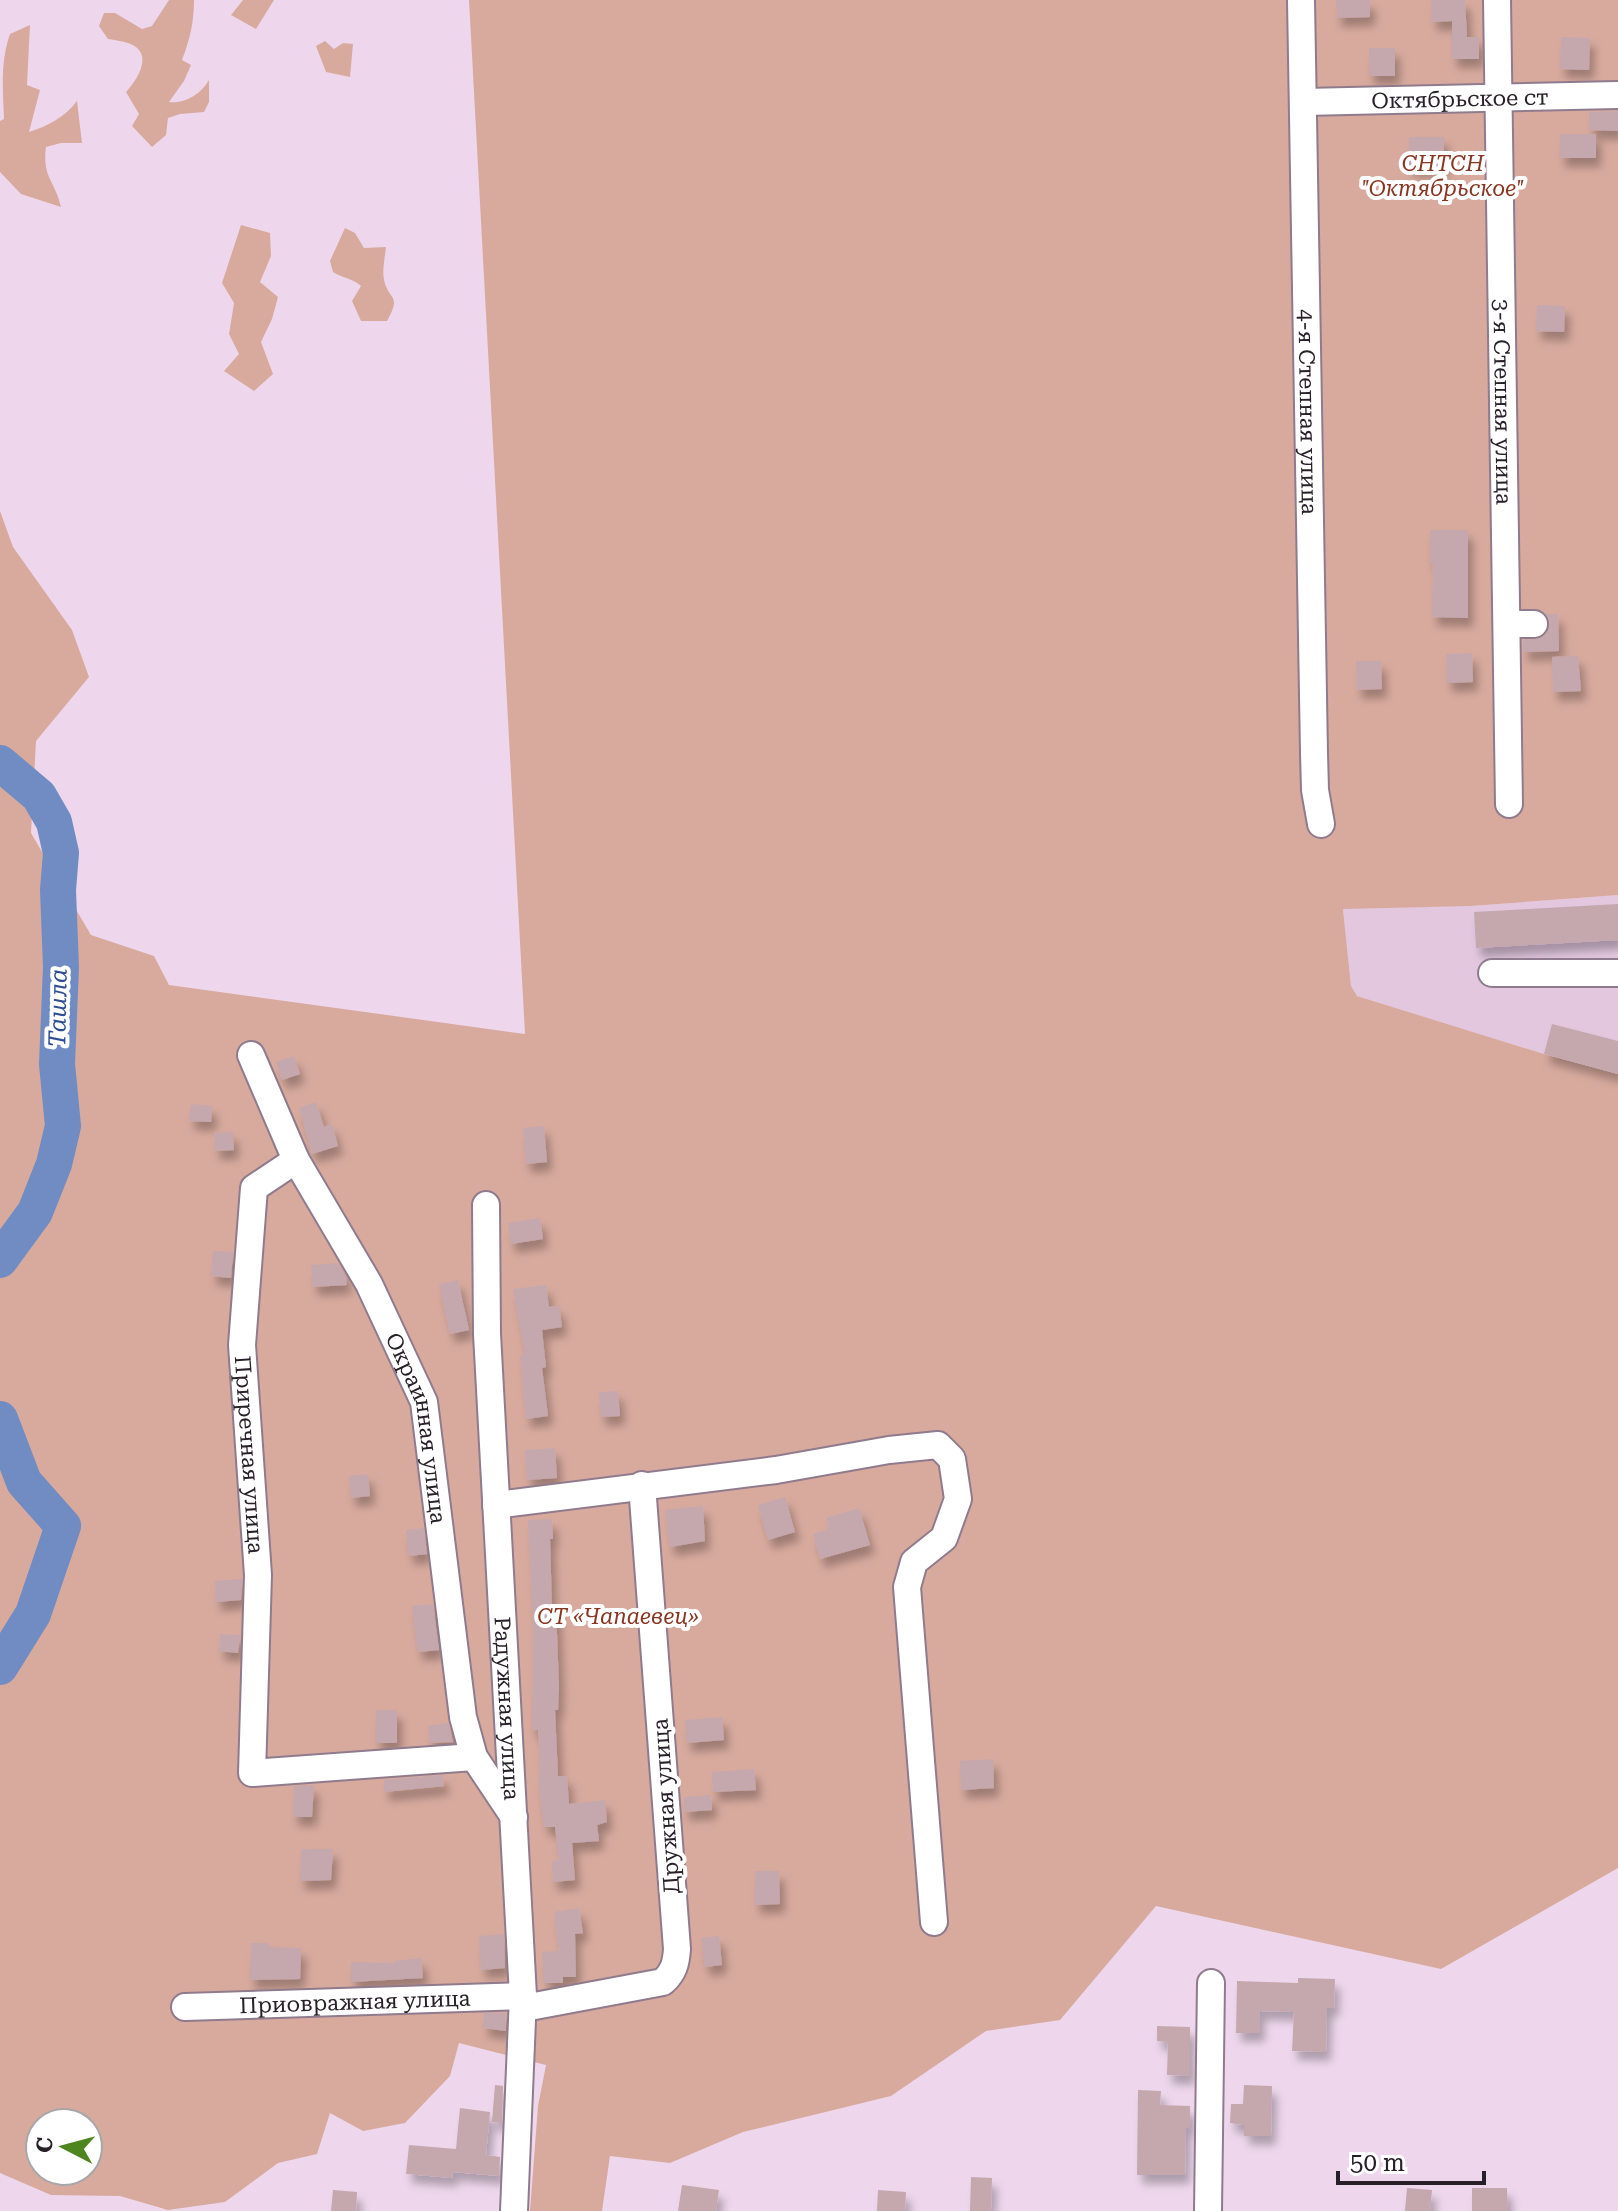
<svg xmlns="http://www.w3.org/2000/svg" width="1618" height="2211" viewBox="0 0 1618 2211" font-family="'Roboto Serif',serif">
  <defs>
    <filter id="shadow"><feDropShadow dx="5" dy="9" stdDeviation="4" flood-color="#0004"/></filter>
  </defs>
  <rect width="100%" height="100%" fill="#eed7ec"/>
  <!-- built -->
  <path fill="#e2c7df" d="M1618,895V1074L1544,1054L1357,996L1351,986L1343,908L1471,906Z"/>
  <!-- green -->
  <path fill="#d8aa9e" fill-rule="evenodd" d="M169,0H194C194,22 190,39 182,60L191,65L184,81L169,102C185,104 201,94 209,80V102L204,112L180,114L168,118L166,135L152,147L132,126L139,114L126,92C138,79 155,52 128,43C122,41 115,40 108,39L99,26L104,13H115L142,29L152,26Z
    M243,0H274L256,29L231,15Z
    M469,0H1618V895L1471,906L1343,909L1351,986L1357,996L1544,1054L1618,1074V1868L1441,1969L1156,1906L1060,2020L986,2031L891,2096L743,2132L670,2163L610,2156L602,2211H530L538,2106L546,2065L459,2043L450,2076L405,2123L363,2131L330,2113L317,2154L278,2163L225,2202L168,2210L120,2196L51,2195L0,2173V511L13,547L72,630L89,677L36,741L31,833L91,935L154,956L169,985L525,1034ZM40,2123H88V2171H40Z
    M30,25L27,85L40,90L29,132C48,126 65,117 77,101L82,143H61L46,147C42,178 55,180 61,207L21,194L0,172V121L4,119C3,91 0,62 10,34Z
    M325,41L334,49L343,43L353,44L350,77L326,72L316,46Z
    M241,225L270,233L271,256L260,282L278,297L272,319L261,342L273,374L254,391L224,371L239,354L229,334L234,303L222,283Z
    M345,228L355,233L364,248L386,247C385,257 382,270 384,280C389,301 402,294 387,321H361L352,301L361,286C352,278 342,278 333,272L330,261Z"/>
  <g fill="none" stroke-linecap="round" stroke-linejoin="round">
    <!-- river -->
    <path stroke="#708cc3" stroke-width="36" d="M0,763L39,796L54,822L61,853L58,890L61,967L57,1064L63,1126L54,1164L35,1212L0,1260
      M0,1419L24,1482L63,1526L33,1614L0,1667"/>
  </g>
  <!-- building -->
  <path fill="#c5a7ae" filter="url(#shadow)" d="M1336,0H1370V17L1337,18Z
    M1431,0H1465L1467,37H1479V59H1452V21L1432,22Z
    M1561,37L1590,38L1589,70L1560,69Z
    M1369,48H1395V76H1369Z
    M1618,111V131L1589,130V112Z
    M1560,134H1596V158H1560Z
    M1409,137H1444V168H1409Z
    M1537,305L1565,306L1564,332L1536,331Z
    M1430,530H1468V618L1432,617L1433,563H1430Z
    M1546,614H1558L1559,651L1523,652V640L1541,638L1547,633L1550,623Z
    M1472,653L1473,682L1447,683L1446,654Z
    M1578,656L1581,691L1553,692L1552,657Z
    M1356,661H1381L1382,689L1357,690Z
    M1618,904V940L1476,948L1474,912Z
    M1552,1024L1618,1041V1074L1544,1054Z
    M294,1056L300,1074L282,1080L276,1062Z
    M316,1102L324,1127L332,1124L338,1146L312,1154L299,1108Z
    M191,1104L212,1106L211,1122L189,1121Z
    M544,1126L547,1162L526,1164L523,1128Z
    M233,1132L234,1150L215,1151L214,1133Z
    M540,1218L543,1239L511,1244L508,1223Z
    M213,1251L233,1252L231,1278L211,1276Z
    M338,1263L346,1277L347,1285L313,1287L311,1265Z
    M458,1280L469,1330L450,1334L439,1284Z
    M546,1285L549,1307L559,1306L562,1327L542,1330L546,1367L542,1368L548,1416L526,1419L520,1355L525,1354L513,1289Z
    M618,1391L620,1416L601,1417L599,1392Z
    M555,1448L557,1478L527,1480L525,1450Z
    M368,1474L370,1496L351,1498L349,1476Z
    M785,1497L795,1532L768,1540L758,1505Z
    M703,1506L705,1541L670,1547L665,1510Z
    M859,1508L870,1545L820,1559L813,1534L829,1529L826,1518Z
    M552,1519L553,1539H550L552,1607L556,1606L559,1687L558,1710H555L558,1776H567L569,1804L605,1800L607,1822L597,1825L599,1841L572,1843L575,1880L553,1882L552,1861L559,1860L555,1827H544L538,1778H540L538,1730H532L533,1626L528,1520Z
    M424,1528L427,1554L409,1556L406,1530Z
    M242,1579L241,1600L216,1602L215,1581Z
    M433,1604L439,1650L418,1652L412,1606Z
    M220,1634L240,1635L238,1653L219,1651Z
    M376,1710H397V1743H376Z
    M722,1717L724,1740L687,1743L685,1720Z
    M448,1723L453,1742L430,1743L428,1726Z
    M993,1759L994,1788L961,1790L960,1761Z
    M754,1769L756,1790L713,1792L712,1772Z
    M443,1775L444,1786L384,1792V1780Z
    M314,1785L312,1817H293L294,1786Z
    M711,1795L712,1810L684,1812V1797Z
    M301,1849H333L331,1880L300,1881Z
    M755,1871H779L780,1904L755,1905Z
    M579,1908L583,1933L575,1934L576,1977H563V1983H544L542,1952L559,1951L554,1912Z
    M504,1934L505,1968L481,1970L479,1936Z
    M719,1936L722,1965L705,1967L701,1938Z
    M251,1943H269V1947L301,1948L300,1979L250,1980Z
    M421,1958L423,1978L351,1982V1962L395,1963L394,1961Z
    M1298,1978L1335,1979L1334,2008H1327L1326,2052L1292,2051L1294,2012L1260,2011V2033H1236L1237,1981L1298,1983Z
    M484,2013H506V2031L483,2028Z
    M1157,2026L1190,2027V2076L1167,2075L1168,2042L1157,2041Z
    M495,2085L503,2086L502,2123L492,2122Z
    M1244,2085L1272,2086L1271,2136H1244V2125L1230,2123L1231,2104H1243Z
    M1138,2090L1161,2091L1160,2105L1190,2106V2128H1186L1185,2175H1137Z
    M460,2108L490,2112L486,2155L500,2157L499,2176L453,2172L452,2178L406,2174L409,2145L456,2149Z
    M971,2177L992,2178L991,2211H970Z
    M682,2185L719,2190L716,2211H678Z
    M1407,2188L1432,2190L1430,2211H1405Z
    M1472,2188H1507L1508,2211H1472Z
    M333,2190L357,2192L356,2211H331Z
    M878,2190L906,2192L905,2211H877Z"/>
  <g fill="none" stroke-linecap="round" stroke-linejoin="round">
    <!-- minor casing -->
    <g stroke="#8f7b8d" stroke-width="30">
      <g id="minor">
        <path id="s1" d="M1301,0L1314,753L1315,790L1321,824"/>
        <path id="s2" d="M1497,0L1509,804"/>
        <path id="s3" d="M1304,102L1618,95"/>
        <path d="M1507,624H1534"/>
        <path d="M1492,973H1618"/>
        <path id="s4" d="M251,1055L296,1160L369,1284L424,1402L463,1717L474,1757L514,1817"/>
        <path id="s5" d="M296,1160L254,1188L242,1345L258,1575L252,1773L474,1757"/>
        <path id="s6" d="M486,1205L487,1334L523,1996L514,2211"/>
        <path d="M496,1505L776,1470L889,1450L938,1445L952,1459L958,1499L944,1538L914,1562L907,1587L934,1922"/>
        <path id="s7" d="M185,2007L523,1996"/>
        <path d="M524,2008L663,1982C674,1972 676,1963 677,1949L642,1485"/>
        <path d="M1208,2211L1211,1983"/>
      </g>
    </g>
    <!-- minor -->
    <use href="#minor" stroke="#fff" stroke-width="26"/>
  </g>
  <g text-anchor="middle" dominant-baseline="central" stroke-width="8" stroke-linejoin="round" paint-order="stroke">
    <!-- street labels -->
    <g font-size="22" fill="#282028" stroke="#fff">
      <text stroke="none"><textPath href="#s3" startOffset="156">Октябрьское ст</textPath></text>
      <text stroke="none"><textPath href="#s2" startOffset="402">3-я Степная улица</textPath></text>
      <text stroke="none"><textPath href="#s1" startOffset="412">4-я Степная улица</textPath></text>
      <text stroke="none"><textPath href="#s4" startOffset="412">Окраинная улица</textPath></text>
      <text stroke="none"><textPath href="#s5" startOffset="318">Приречная улица</textPath></text>
      <text stroke="none"><textPath href="#s6" startOffset="504">Радужная улица</textPath></text>
      <text transform="translate(666 1806) rotate(-94)">Дружная улица</text>
      <text stroke="none"><textPath href="#s7" startOffset="170">Приовражная улица</textPath></text>
    </g>
    <!-- park labels -->
    <g font-size="22" font-style="italic" fill="#883521" stroke="#fff">
      <text x="1443" y="163">СНТСН<tspan x="1443" dy="25">"Октябрьское"</tspan></text>
      <text x="618" y="1616">СТ «Чапаевец»</text>
    </g>
    <!-- water labels -->
    <g font-size="24" font-style="italic" fill="#2d4e92" stroke="#fff">
      <text transform="translate(58 1008) rotate(-89)">Ташла</text>
    </g>
  </g>
  <!-- north arrow -->
  <g transform="translate(64 2147) rotate(276)"><circle r="38" fill="#ffffff" stroke="#a9a6a9" stroke-width="2"/>
  <path d="M0-6L14 30L0 20L-14 30Z" fill="#4e851e"/>
  <text y="-12" font-size="22" font-weight="bold" text-anchor="middle" fill="#282028">С</text>
  </g>
  <!-- scale -->
  <path d="M1338 2171v12h146v-12" fill="none" stroke="#282028" stroke-width="4"/>
  <text x="1350" y="2171" font-size="24" fill="#282028" stroke="#ffffff" stroke-width="6" paint-order="stroke">50 m</text>
</svg>
